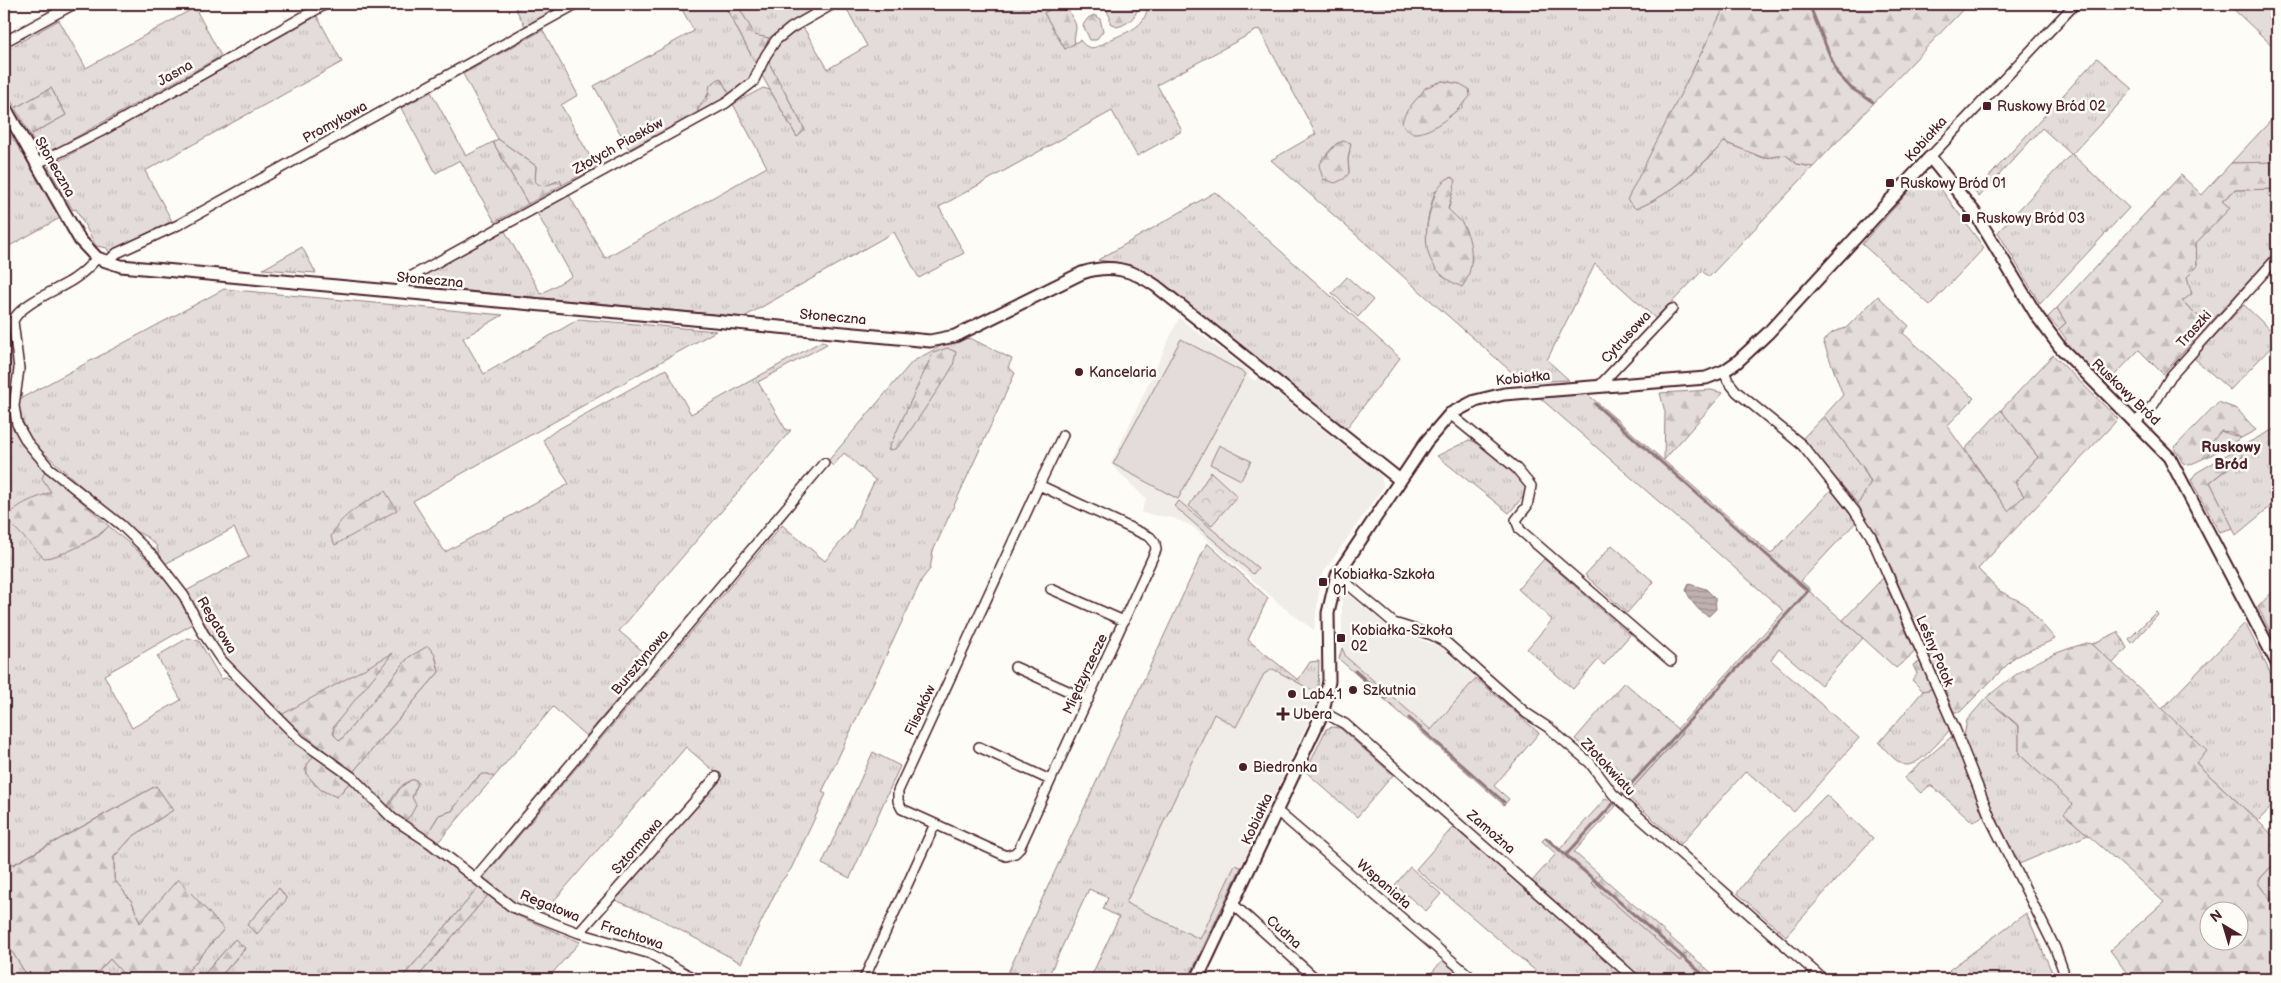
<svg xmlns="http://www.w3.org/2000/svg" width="2281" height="983" viewBox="0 0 2281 983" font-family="'Balsamiq Sans',sans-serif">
  <defs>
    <pattern id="grass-tufts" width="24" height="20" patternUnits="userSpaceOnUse" patternTransform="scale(1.25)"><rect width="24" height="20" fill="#e3dcda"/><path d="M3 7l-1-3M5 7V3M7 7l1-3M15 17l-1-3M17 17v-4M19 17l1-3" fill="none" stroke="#c4bcbb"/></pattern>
    <pattern id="forest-firs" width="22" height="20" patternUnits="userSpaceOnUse" patternTransform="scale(1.25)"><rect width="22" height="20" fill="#e3dcda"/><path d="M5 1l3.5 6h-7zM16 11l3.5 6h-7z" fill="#c4bcbb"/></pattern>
    <pattern id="park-crowns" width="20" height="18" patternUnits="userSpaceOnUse" patternTransform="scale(1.25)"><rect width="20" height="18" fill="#e3dcda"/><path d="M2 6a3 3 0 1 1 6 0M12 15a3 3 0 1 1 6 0" fill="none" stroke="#c4bcbb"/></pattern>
    <pattern id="water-rules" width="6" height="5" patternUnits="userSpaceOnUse" patternTransform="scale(1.25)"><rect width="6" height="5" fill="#c0b1b1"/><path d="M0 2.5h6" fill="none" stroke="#9e8f90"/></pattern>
  </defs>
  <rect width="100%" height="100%" fill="#fdfcf7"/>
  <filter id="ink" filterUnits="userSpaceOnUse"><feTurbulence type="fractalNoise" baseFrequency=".02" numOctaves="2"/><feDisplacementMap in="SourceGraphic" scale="10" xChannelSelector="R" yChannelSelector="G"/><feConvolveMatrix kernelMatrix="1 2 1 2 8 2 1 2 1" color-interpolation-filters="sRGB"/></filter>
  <g filter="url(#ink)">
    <!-- built -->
    <path fill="#f0ece8" d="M1179,318L1250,372L1248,376L1255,381L1257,378L1381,475L1383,487L1321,576L1314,630L1283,607L1192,526L1173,518L1141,513L1146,499L1111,464Z
      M1346,592L1392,630L1441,647L1476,678L1431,730L1346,657L1342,648V594Z
      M1273,669L1317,693L1314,709L1241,867L1235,866L1201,939L1126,903L1214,714L1236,727L1264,674Z"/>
    <!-- grass -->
    <path fill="url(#grass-tufts)" stroke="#967e82" fill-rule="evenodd" d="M192,4H202L195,8L221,56L46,154L40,152L30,135L66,115L51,88L15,108L4,88V51L59,20L86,68L194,8Z
      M513,4H566L525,26Z
      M679,4H724L757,66L749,82L730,95L720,78L698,108V113L629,149L594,86L694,31Z
      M737,4H822L769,38L755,36Z
      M844,4H1060L1044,13L1065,49L1080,40C1091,56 1102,43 1114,38C1132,30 1146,26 1148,4H1726L1628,200L1636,209C1673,193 1698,170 1724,142L1764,158L1786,155L1797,164L1813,167L1709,277L1702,271L1656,319L1595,264L1547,360L1569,380L1523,382L1271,160L1316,134L1259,29L1157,85L1182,131L1137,156L1112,111L939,207L964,253L919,278L894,232L744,317L415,286L417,279L505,231L541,294L572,276L537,213L569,195L605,258L767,167L733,104L763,88L770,90L797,137L805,130L768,61C775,43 787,37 803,27L828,69L867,46ZM1442,81L1460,84L1463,107L1445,118L1410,107ZM1336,144L1350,151L1348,159L1349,173L1321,160ZM1435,191L1451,201L1448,209L1465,228L1472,261L1432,258C1421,237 1429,213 1435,191Z
      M2228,4H2277V50Z
      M317,16L342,62L145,171L172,221L109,252L107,248L96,246L76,209L73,210L48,167Z
      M543,30L578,95L561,105L596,167L562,185L560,180L546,186L539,185L535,181L536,166L498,139L463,74Z
      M2097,58L2133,89L2072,154L2129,208L2040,304L1998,232L2071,154L2042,128L1979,197L1975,192Z
      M431,92L466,156L493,142L528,204L495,222L460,160L436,173L401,108Z
      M2277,114V163H2231Z
      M4,126L32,167L60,218L4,249Z
      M1917,182H1936L1984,248L1930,305L1862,244Z
      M2277,189V250L2208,325L2182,301L2191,293L2187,277L2197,267L2196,243L2229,208L2222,201L2235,190Z
      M1215,192L1400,358L1346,429L1152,277L1132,265L1098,260Z
      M302,247L316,273L263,269Z
      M224,289L503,315L463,338L484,374L579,319L716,331L413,501L445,552L569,484L543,440L555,431L666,369L691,414L822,341L827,344L758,382L786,430H791L619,631L652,659L586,736L553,707L494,777L488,774L479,776L452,811L439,815L426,836L404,821L411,815L412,797L418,783L416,780C402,779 394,796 387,807L352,773L439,672L436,658L409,657L340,741C330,734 333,727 340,718L281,715L239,674L221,652L186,591L249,557L234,528L163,565L156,545L147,537L127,527L32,442L18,410L16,401Z
      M2244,305L2277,336V341L2230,390L2194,358Z
      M2057,308L2066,323L2059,329L2048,317Z
      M4,328L9,330L15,370L10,407L17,432L46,470V483L51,492L17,509L8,521L22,532L36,550L60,554L99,536L109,526C139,553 181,583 193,624L104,675L132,728L181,700L157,656L188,638L199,641L221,679L227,678L236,681L283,729L314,755L305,770L315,785L337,797L350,782L383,814L479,887L401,979H218L245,949L235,939L200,979H181L224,929L178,880L140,923L132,902L114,879V857L132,837L173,810L156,786L12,865L4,849ZM279,888L287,899L247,925Z
      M964,338L972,339L1012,359L1008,367L1015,373L933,551L930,569L922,579L822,792L826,794L791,869L780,883L741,963L656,917L615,900L722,778L686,747L541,916C521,906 495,897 484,877L782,525L825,561L852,528L875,480L844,453L833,466L828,461L912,362L946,343ZM933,353L953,366L909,429L889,449Z
      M1585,392L1771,554L1831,490L1856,522L1801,581L1810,589V592L1863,638L1821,685L1779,649L1771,660L1859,738L1794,812L1746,771L1681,844L1626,795L1682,734L1677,729L1784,611L1539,397Z
      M2001,410L2038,457L2015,482L2024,496L2008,512L1965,449Z
      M1824,416L1862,466L1871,483L1858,504L1802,439Z
      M2274,429L2277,432V501L2236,535L2210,482L2243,457L2240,447Z
      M2221,431L2241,438L2209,456L2207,447Z
      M1469,440C1489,445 1519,473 1528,491L1509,513L1437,456Z
      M1207,543L1268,598L1248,640L1298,680L1310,662L1319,661L1318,692L1317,693L1273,669L1264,674L1236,727L1214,714L1126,903L1200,939L1235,865L1241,867L1188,979H1090L1119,917L1103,909L1108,898L1089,889L1047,979H1005Z
      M1612,545L1654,582L1627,613L1585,575Z
      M1544,559L1630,635L1604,665L1598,660L1573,689L1527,649L1552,620L1518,589Z
      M2156,612L2158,615L2132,643L2129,639Z
      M2245,623L2277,686V801L2258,821L2195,762L2206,751L2161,710Z
      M2118,632L2127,648L2112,664L2092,644Z
      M1342,648L1346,657L1431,730L1476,678L1539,733L1494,786L1509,799L1504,805L1339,659Z
      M1932,689L1949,724V731C1940,740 1916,771 1902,764C1894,760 1885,749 1879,743L1923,691Z
      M1986,698L2019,727V754L2074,804L2064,814L2088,835L2019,864L1984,793L1963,742L1967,720Z
      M1332,727L1340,728L1393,775L1357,817L1306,772L1326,729Z
      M1951,737L1956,744L1983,816L1973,822L1932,786H1929L1921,793L1904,778Z
      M873,752L900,766L850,878L822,864Z
      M1826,795L1873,838L1786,936L1737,893L1765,857Z
      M1606,798L1616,806L1574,852L1599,874L1592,883L1680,961L1687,952L1719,979H1639L1626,968L1627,964L1532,881L1556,854L1542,841L1546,837L1560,849Z
      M1453,827L1629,979H1545L1416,869Z
      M2277,860V899L2269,898L2257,882Z
      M489,894L518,916L580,942L547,979H416Z
      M2026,913L2055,979H1957L1949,970Z
      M4,939L24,970L34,979H4Z
      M110,959L128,979H92Z
      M1443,960L1465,979H1426Z"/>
    <!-- forest -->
    <path fill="url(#forest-firs)" stroke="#967e82" fill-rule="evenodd" d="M724,4H737L755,35L769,38L757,66Z
      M1060,4H1067C1069,16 1075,19 1076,27C1076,33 1073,37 1075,43L1065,49L1044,13Z
      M1076,4H1135L1138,8C1135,18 1128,24 1117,27L1110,23V17L1105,7L1094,4L1081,9Z
      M1726,4H1968L1813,167L1797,164L1786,155L1764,158L1724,142C1697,170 1673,193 1636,209L1627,200Z
      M1094,15L1100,19L1103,31L1096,40H1090L1083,25L1088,18Z
      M768,61L805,130L797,137L761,74Z
      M720,78L730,95L698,113V109L707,99L710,85Z
      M1442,81L1460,84L1469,89L1470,96C1461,109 1431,134 1415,133C1409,133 1406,128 1402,124C1403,110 1418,100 1425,88Z
      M51,88L66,115L30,135L15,108Z
      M498,139L536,166L535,181L539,185L546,186L560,180L562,185L528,204L493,142Z
      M1343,141L1351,143L1348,159L1349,173L1344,179L1335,183L1323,179L1319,165L1336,144Z
      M2275,162L2277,189L2235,190L2222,201L2230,208L2196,243L2197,267L2187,277L2192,294L2182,301L2208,325L2163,374L2139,350L2106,384L2064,343L2066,339L2059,329L2066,323L2057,308L2181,175L2202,195L2231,163Z
      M1451,177L1456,180L1448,209C1453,214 1458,218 1462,223C1474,242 1475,270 1462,287C1425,272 1421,243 1431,208C1435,194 1437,183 1451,177Z
      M1878,296L1909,326L1903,333L1974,398L1947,426L2008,511L2024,496L2015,482L2038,457L2001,410L2053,355L2118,419L1978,569L1998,590L2025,604L2055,639L2015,657L1960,712H1954L1892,569L1858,504L1871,482L1862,466L1824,416L1843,395L1823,341L1833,332L1846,328Z
      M947,348L956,352L953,366L947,376L901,444L895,449L888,450L933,353Z
      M1711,390L1723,393L1664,460L1665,412L1660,393Z
      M2218,402L2237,409L2256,430L2241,438L2230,432L2221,431L2208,447L2209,456L2189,465L2183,463L2174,448Z
      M2240,447L2243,456L2210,482L2233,528L2219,532L2191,480L2196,473Z
      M46,470L109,526C96,539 63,557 44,558L8,521C11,504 38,498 51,492L42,478Z
      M385,491L397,510L335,545L331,537C340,514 365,503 385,491Z
      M1883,578L1915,652L1896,668L1843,620Z
      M2277,587V645L2258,607Z
      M2087,643L2092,644L2207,751L2196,763L2277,839V860L2257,882L2269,898L2277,899V979H2131L2110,950L2164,902L2064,814L2073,804L2019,754V726L1986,698C2020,669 2044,655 2087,643ZM2208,910H2238V940H2208Z
      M428,646L435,655L439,672L352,773L281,715L393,653L333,727L334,735L340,741L409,657Z
      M1920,662L1932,689L1923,691L1912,680L1917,674L1913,665Z
      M1624,682L1682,733L1626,795L1601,761L1575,739Z
      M314,755L350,782L337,797L321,790L307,775V765Z
      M482,774H488L494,777L440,840L436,843L426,836L439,815L452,811L473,782Z
      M411,780H416L418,783L412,797L416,805L411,815L404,821L388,807L401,787Z
      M156,786L173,810L132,837L114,857V879L132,902L140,923L178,879L224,929L181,979H128L110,959L92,979H34L24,971L4,939V849L13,865Z
      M1599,874L1687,952L1680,961L1591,883Z
      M479,887L489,894L416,979H401Z
      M279,888L287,899L257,934L247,925Z
      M235,939L245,948L218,979H200Z"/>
    <!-- park -->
    <path fill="url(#park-crowns)" stroke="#967e82" d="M1347,277L1373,300L1358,317L1332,293Z
      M1211,472L1237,496L1211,526L1189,506Z"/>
    <!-- garden -->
    <path fill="#e3dcda" stroke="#967e82" d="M1181,339L1246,374L1178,499L1113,464Z
      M1219,445L1251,461L1241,480L1210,464Z
      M1179,501L1258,568L1253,574L1174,506Z
      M1410,867L1441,894L1426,911L1395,885Z"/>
    <!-- water -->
    <path fill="url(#water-rules)" stroke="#91777b" d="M1689,584L1706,589L1715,598L1716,609L1709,616C1698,612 1690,600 1686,590Z"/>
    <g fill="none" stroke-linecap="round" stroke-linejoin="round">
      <!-- stream -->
      <path stroke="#91777b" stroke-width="3" d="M1809,4L1837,73L1851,88L1873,102
        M1355,671L1386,698
        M1409,718L1504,802
        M1546,838L1708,979
        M1566,855L1808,591L1595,404"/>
      <!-- minor casing -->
      <g stroke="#4a1f2b" stroke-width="12">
        <path id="minor" d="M4,42L74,4
          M1930,157L2075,4
          M36,164L100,132L326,4
          M97,258C90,266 83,273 74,279C58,290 21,303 13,321L19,369L14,406L17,424L27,442L49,468L121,525L154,557L184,596L203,633L222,661L300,740L352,777L392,818L430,843L512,907L579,933L651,954L695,979
          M107,262L117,253L178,225L576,4
          M397,292L412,276L726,103L753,82L766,55L776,40L791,28L833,4
          M1724,371L1728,381L1737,392L1802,445L1854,510L1871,536L1955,729L1991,820L2055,948L2063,970V979
          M1600,385L1672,309
          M1450,414L1516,468L1531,486L1527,506L1516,520L1520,530L1671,661
          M2136,422L2154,404L2171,376L2277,258
          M1039,485L1150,537L1155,543L1156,550L1019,849L1015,853L1006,856L902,809L898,801V791L1039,485L1063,435
          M1337,575L1394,623L1432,635L1447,643L1526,713L1549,728L1590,763L1613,794L1823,979
          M1051,589L1124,621
          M1015,667L1088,700
          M1323,712L1345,724L1635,979
          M979,747L1050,780
          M1277,811L1473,979
          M475,878L824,463
          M1233,904L1316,979
          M579,933L716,777
          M864,979L935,824"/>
      </g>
      <!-- tertiary casing -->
      <g stroke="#4a1f2b" stroke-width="15">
        <path id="tertiary" d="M4,106L80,240L97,258L121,266L930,341L955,336L1082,273C1110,264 1132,269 1156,286L1400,480
          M1197,979L1323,712L1329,681L1328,613L1337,575L1426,442L1450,414L1475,401L1504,394L1706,378L1724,371L1737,362L1768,333L1930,157L1975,213L2037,316L2060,347L2169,457L2277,663"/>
      </g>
      <!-- minor -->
      <use href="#minor" stroke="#fdfcf7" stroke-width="9"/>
      <!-- tertiary -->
      <use href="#tertiary" stroke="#fdfcf7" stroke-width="11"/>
    </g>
  </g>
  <!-- markers -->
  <g fill="#4a1f2b" stroke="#fdfcf7" stroke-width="2">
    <rect x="1982" y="101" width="10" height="10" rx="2.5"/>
    <rect x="1885" y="178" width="10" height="10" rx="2.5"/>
    <rect x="1961" y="213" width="10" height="10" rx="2.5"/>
    <circle cx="1079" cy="372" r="5"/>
    <rect x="1318" y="577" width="10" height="10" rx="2.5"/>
    <rect x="1336" y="633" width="10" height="10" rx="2.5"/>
    <circle cx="1353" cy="690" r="5"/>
    <circle cx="1292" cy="694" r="5"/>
    <path d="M1280.5 706.5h5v5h5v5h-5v5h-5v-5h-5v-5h5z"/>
    <circle cx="1243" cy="767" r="5"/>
  </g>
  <g text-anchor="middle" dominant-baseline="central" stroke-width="5" stroke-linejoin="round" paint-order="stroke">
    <!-- street labels -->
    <g font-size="14" fill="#4a1f2b" stroke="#fdfcf7">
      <text transform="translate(175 73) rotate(-30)">Jasna</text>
      <text transform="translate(335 122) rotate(-29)">Promykowa</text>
      <text transform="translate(1926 139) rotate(-48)">Kobiałka</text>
      <text transform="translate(618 146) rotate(-29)">Złotych Piasków</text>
      <text transform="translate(55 167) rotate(60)">Słoneczna</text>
      <text transform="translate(430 280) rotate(5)">Słoneczna</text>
      <text transform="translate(833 317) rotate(5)">Słoneczna</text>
      <text transform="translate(2194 329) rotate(-48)">Traszki</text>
      <text transform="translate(1626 337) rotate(-47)">Cytrusowa</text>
      <text transform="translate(1523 378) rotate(-6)">Kobiałka</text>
      <text transform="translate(2126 392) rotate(44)">Ruskowy Bród</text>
      <text transform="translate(217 625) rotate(59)">Regatowa</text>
      <text transform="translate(1935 651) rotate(67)">Leśny Potok</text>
      <text transform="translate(640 662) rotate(-50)">Bursztynowa</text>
      <text transform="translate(1085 674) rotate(-65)">Międzyrzecze</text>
      <text transform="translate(920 710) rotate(-65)">Flisaków</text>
      <text transform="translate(1608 767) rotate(47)">Złotokwiatu</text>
      <text transform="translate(1257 819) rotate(-65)">Kobiałka</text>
      <text transform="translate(1491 832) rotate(41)">Zamożna</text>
      <text transform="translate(637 846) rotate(-49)">Sztormowa</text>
      <text transform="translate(1384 884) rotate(41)">Wspaniała</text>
      <text transform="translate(550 906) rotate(22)">Regatowa</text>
      <text transform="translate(1284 932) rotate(42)">Cudna</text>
      <text transform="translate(632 935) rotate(18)">Frachtowa</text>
    </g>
    <!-- poi labels -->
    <g font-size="14" fill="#4a1f2b" stroke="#fdfcf7" text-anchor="start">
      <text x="1997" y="106">Ruskowy Bród 02</text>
      <text x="1900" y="183">Ruskowy Bród 01</text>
      <text x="1976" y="218">Ruskowy Bród 03</text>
      <text x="1089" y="372">Kancelaria</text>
      <text x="1333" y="574">Kobiałka-Szkoła<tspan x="1333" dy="16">01</tspan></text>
      <text x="1351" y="630">Kobiałka-Szkoła<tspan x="1351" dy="16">02</tspan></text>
      <text x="1363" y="690">Szkutnia</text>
      <text x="1302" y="694">Lab4.1</text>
      <text x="1293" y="714">Ubera</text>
      <text x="1253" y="767">Biedronka</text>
    </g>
    <!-- neighbourhood labels -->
    <g font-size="15" font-weight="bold" fill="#4a1f2b" stroke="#fdfcf7">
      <text x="2231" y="447">Ruskowy<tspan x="2231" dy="17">Bród</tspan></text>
    </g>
  </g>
  <!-- margin -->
  <rect width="2281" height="983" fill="none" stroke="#fdfcf7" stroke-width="20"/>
  <rect x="10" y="10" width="2261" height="963" fill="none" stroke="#4a1f2b" stroke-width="2" filter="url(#ink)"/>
  <!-- north arrow -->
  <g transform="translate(2224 926) rotate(322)"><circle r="24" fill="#fdfcf7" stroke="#b5a4a5"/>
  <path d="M0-4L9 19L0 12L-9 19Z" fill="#4a1f2b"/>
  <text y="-8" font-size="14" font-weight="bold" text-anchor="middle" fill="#4a1f2b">N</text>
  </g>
</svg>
